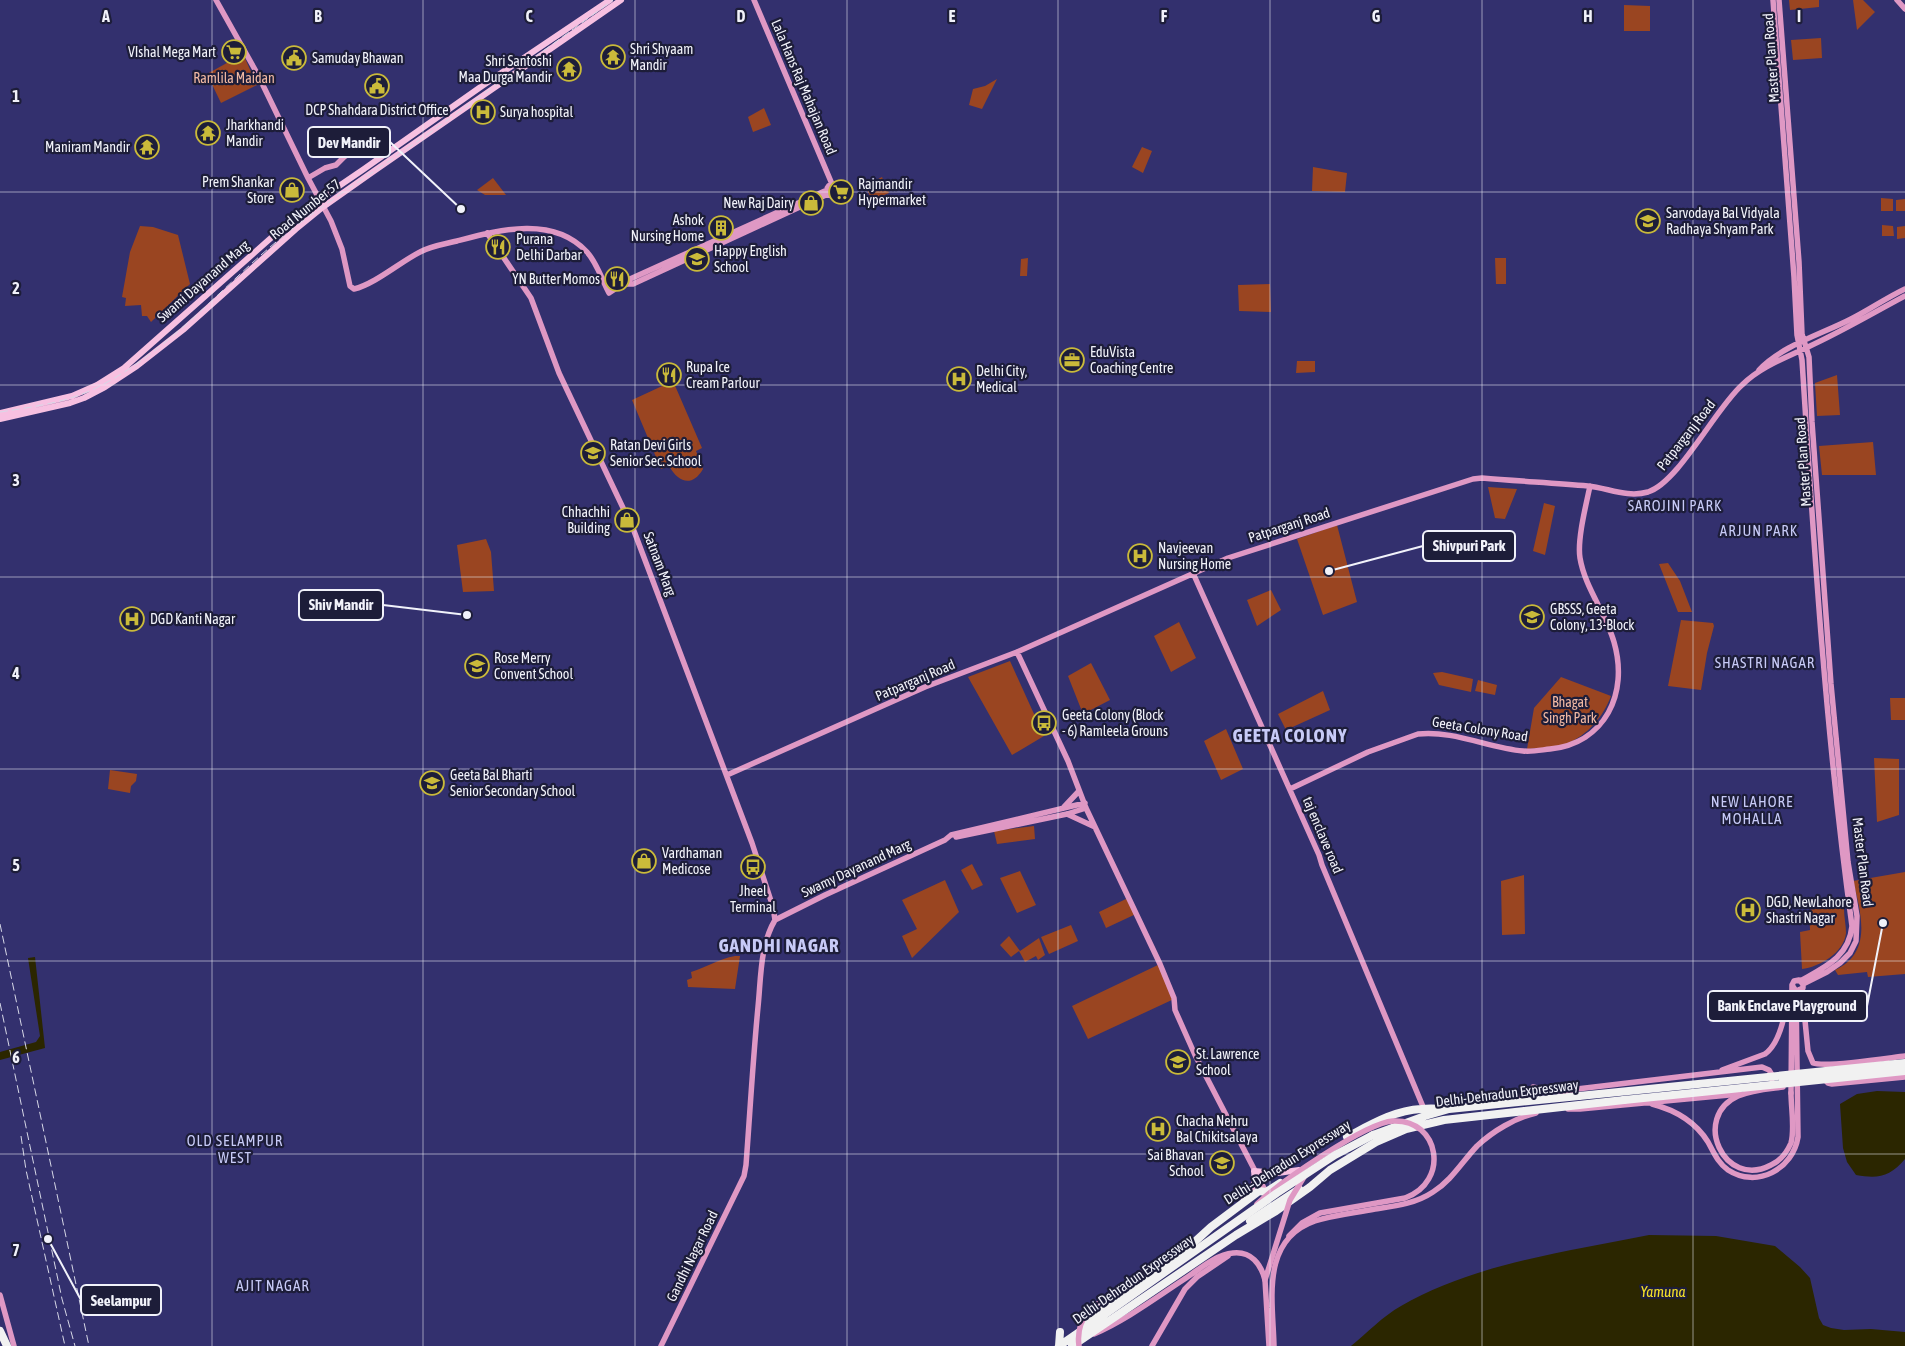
<svg xmlns="http://www.w3.org/2000/svg" width="1905" height="1346" viewBox="0 0 1905 1346" font-family="'Asap Condensed',sans-serif">
  <rect width="100%" height="100%" fill="#33306e"/>
  <!-- green -->
  <path fill="#9a4521" d="M1789,0H1819V7L1790,10Z
    M1853,0H1863L1875,12L1857,30Z
    M1624,5L1650,6V31H1624Z
    M1821,38L1822,58L1793,60L1791,40Z
    M243,54L257,85L221,103L207,74Z
    M997,79L982,109L969,105L973,89L985,86Z
    M764,108L771,125L753,132L748,117Z
    M1142,147L1152,151L1143,173L1132,167Z
    M1313,167L1347,173L1345,192L1312,191Z
    M882,177L889,193L872,200L865,186Z
    M493,178L506,195H485L477,190Z
    M1881,198L1893,199V211H1881Z
    M1905,199V211H1896V200Z
    M1882,225L1893,226L1894,236H1882Z
    M140,226L153,227L178,235L190,284L151,322L147,316H142L141,305L125,306L126,298L122,297L130,252Z
    M1905,226V238L1897,239V227Z
    M1028,258L1027,276H1020L1021,259Z
    M1495,258H1506V284H1496Z
    M1270,284L1271,312L1239,311L1238,285Z
    M1297,361H1315V372L1296,373Z
    M1837,375L1840,415L1817,416L1815,383Z
    M673,381L702,448L696,451L703,469C692,488 678,482 669,466L661,469L632,400Z
    M1873,442L1876,475H1822L1819,446Z
    M1488,487L1517,489L1505,519L1495,518Z
    M1544,503L1555,506L1545,555L1533,551Z
    M1337,525L1357,602L1323,615L1297,539Z
    M486,539L491,552L494,591L463,592L457,545Z
    M1668,563L1680,581L1692,612H1678L1659,564Z
    M1271,590L1281,610L1257,626L1247,600Z
    M1681,620L1713,623L1714,626L1707,653L1701,690L1668,686Z
    M1179,622L1196,658L1171,672L1154,636Z
    M1010,661L1044,736L1012,755L968,677Z
    M1091,663L1110,700L1083,714L1068,676Z
    M1442,672L1473,679L1471,692L1439,685L1433,673Z
    M1561,677L1611,696C1603,717 1588,735 1566,744C1555,748 1539,748 1527,749L1534,708Z
    M1478,680L1497,685L1495,695L1475,691Z
    M1323,691L1330,710L1286,730L1278,714Z
    M1890,698H1905V720H1891Z
    M1226,729L1243,769L1221,780L1204,741Z
    M1874,758L1899,759V815L1877,822Z
    M110,770L137,774L136,781L131,786L130,793L108,789Z
    M1034,826L1035,839L997,844L994,831Z
    M972,864L983,885L972,890L961,870Z
    M1020,871L1036,905L1017,913L1000,878Z
    M1905,872V974L1868,977L1867,972L1838,975L1835,970C1873,953 1861,913 1853,881Z
    M1524,875L1525,934L1502,935L1501,881Z
    M945,880L959,912L912,958L902,936L917,929L902,900Z
    M1128,898L1136,914L1106,928L1099,912Z
    M1840,905L1844,909C1844,917 1846,925 1846,933C1844,953 1819,967 1802,969L1800,932L1810,930L1809,910Z
    M1071,925L1078,941L1049,954L1041,937Z
    M1009,936L1020,951L1039,938L1045,955L1038,960L1036,956L1025,962L1019,951L1011,957L1000,945Z
    M735,956H740L735,989L688,987L687,980L692,978L691,972C707,967 719,959 735,956Z
    M1160,964L1174,999L1088,1039L1072,1006Z"/>
  <!-- water -->
  <path fill="#2b2600" d="M35,957L45,1048L0,1060V1052L36,1042L40,1036L28,958Z
    M1877,1091L1905,1092V1159C1890,1177 1878,1179 1856,1175L1847,1162L1843,1148L1840,1104L1857,1094Z
    M1649,1235L1716,1236L1775,1246L1800,1267L1810,1278L1819,1318L1823,1325L1831,1328L1844,1330L1871,1329L1905,1332V1346H1351C1367,1333 1383,1316 1401,1306C1476,1263 1566,1252 1649,1235Z"/>
  <g fill="none" stroke-linecap="round" stroke-linejoin="round">
    <!-- secondary -->
    <path stroke="#df98c4" stroke-width="5.5" d="M216,0L258,75L308,178L331,221L342,249L350,286L354,289C375,284 400,262 420,252C431,246 445,244 457,241C499,230 553,215 587,252C597,263 602,280 609,293L630,279L827,190
      M754,0L832,184
      M1773,0L1794,277L1797,335L1802,360C1814,549 1826,738 1852,926C1849,957 1825,967 1800,981
      M1779,0L1799,262L1802,334L1809,357L1812,422L1831,684L1848,862L1857,916L1856,941L1850,953L1840,963L1827,972L1803,984
      M1897,0L1905,9
      M308,178L325,168L336,165L344,157L369,142
      M827 190a6 6 0 1 1 12 0a6 6 0 1 1-12 0Z
      M487,233L531,298L559,373L634,531L752,843L773,907L775,920
      M623,284H633L828,194
      M1759,370C1781,346 1822,334 1851,319C1869,310 1886,298 1905,289
      M1193,573L1319,855L1322,865L1424,1109
      M1017,652L1068,761L1086,808L1160,964L1174,998L1175,1010L1195,1055L1267,1194
      M727,775L925,687L1017,652L1228,558L1473,479L1482,478C1517,481 1553,483 1588,486C1608,488 1627,498 1648,492C1679,482 1715,409 1742,385C1760,367 1785,358 1808,347C1841,332 1873,313 1905,296
      M1290,789L1368,752L1418,734C1453,730 1489,748 1523,751C1532,752 1541,750 1550,749C1605,743 1629,694 1614,642C1606,613 1585,588 1580,558C1577,540 1586,505 1590,486
      M1064,807L1079,791
      M1067,814L1095,827
      M956,837L1067,814L1086,808
      M775,920L825,895L945,840L951,835L1085,803
      M1802,990L1808,1051L1813,1063C1826,1068 1888,1058 1905,1056
      M1722,1070L1765,1054C1776,1046 1781,1030 1784,1017C1786,1010 1785,1004 1791,998
      M1824,1079L1828,1083L1832,1084L1905,1077
      M1791,1093L1792,985
      M1563,1096L1577,1089L1762,1067L1769,1070L1772,1075V1079
      M1506,1103L1513,1098L1528,1095L1533,1087L1549,1091L1572,1090
      M1652,1104C1675,1110 1695,1121 1708,1142C1714,1153 1718,1163 1728,1170C1757,1189 1793,1169 1798,1137L1796,991L1792,985L1794,981L1799,980L1803,984V988L1796,991
      M1568,1109H1580L1740,1094
      M0,1295L14,1346
      M1094,1334C1126,1320 1154,1299 1183,1280C1199,1270 1214,1255 1233,1253C1251,1251 1261,1264 1265,1280L1269,1346
      M661,1346L744,1176L746,1165C750,1112 753,1059 758,1007C761,978 760,945 775,920
      M1152,1346L1185,1289L1197,1277L1228,1256
      M1274,1346C1273,1301 1260,1240 1315,1221C1334,1215 1355,1213 1375,1209C1395,1206 1415,1204 1433,1192C1451,1181 1462,1162 1477,1146C1493,1131 1515,1118 1536,1113"/>
    <!-- primary -->
    <path stroke="#f7c0e1" stroke-width="6" d="M0,413L72,396L97,385L124,368L298,214L364,169L482,86L610,0
      M0,419L70,403L84,398L105,387L137,366L183,330L296,229L323,207L374,171L621,0
      M1244,1199C1252,1191 1256,1184 1254,1171L1278,1173L1299,1170"/>
    <!-- highway -->
    <path stroke="#f1f1f1" stroke-width="8" d="M1373,1135L1425,1116L1449,1109L1579,1096
      M1347,1137C1370,1125 1395,1110 1421,1109C1431,1108 1440,1109 1449,1109
      M1250,1221L1299,1189
      M1086,1327L1090,1317L1097,1311L1189,1247L1211,1227L1259,1191L1266,1192L1280,1183
      M0,1331L7,1346
      M1059,1346L1104,1315
      M1059,1346L1060,1332
      M1072,1346L1236,1235L1276,1211L1310,1187L1330,1170L1376,1142L1406,1129L1444,1120L1624,1100"/>
    <!-- rail -->
    <path stroke="#d7d8e7" stroke-width="1" stroke-dasharray="8 4" stroke-linecap="butt" d="M0,412C33,407 69,402 98,387C177,347 230,275 300,223C336,196 374,172 411,146C479,98 546,49 613,0
      M0,924L89,1346
      M0,1003L62,1299L75,1346
      M21,1136L26,1170L65,1346"/>
    <!-- secondary-bridge -->
    <path stroke="#df98c4" stroke-width="5.5" d="M1783,1087C1768,1089 1752,1090 1738,1096C1691,1117 1724,1190 1771,1165C1780,1161 1787,1152 1791,1143C1795,1128 1791,1108 1791,1093
      M1257,1204C1279,1183 1365,1123 1393,1121C1440,1119 1450,1182 1405,1198L1320,1213L1302,1223L1289,1236
      M1265,1280L1290,1200L1304,1177
      M1079,1346C1077,1332 1080,1321 1089,1310L1186,1242"/>
    <!-- highway-bridge -->
    <path stroke="#f1f1f1" stroke-width="8" d="M1579,1096L1905,1063
      M1624,1100L1905,1071
      M1104,1315L1277,1193L1335,1155L1373,1135"/>
  </g>
  <!-- grid -->
  <path fill="none" stroke="#f1f2fa" stroke-width="1" stroke-opacity="0.55" d="M212,0V1346M423,0V1346M635,0V1346M847,0V1346M1058,0V1346M1270,0V1346M1482,0V1346M1693,0V1346M0,192H1905M0,385H1905M0,577H1905M0,769H1905M0,961H1905M0,1154H1905"/>
  <!-- icons -->
  <defs>
    <g id="supermarket-ring" transform="scale(1.25)"><circle r="9.5" fill="#1d1d39" stroke="#caba3a" stroke-width="1.5"/><path d="M-6-5.5h2.5l.6 2H6L4.5 2H-2.5L-4.4-4H-6ZM-1.5 3.2a1.3 1.3 0 1 0 .1 0ZM3 3.2a1.3 1.3 0 1 0 .1 0Z" fill="#caba3a"/></g>
    <g id="temple-ring" transform="scale(1.25)"><circle r="9.5" fill="#1d1d39" stroke="#caba3a" stroke-width="1.5"/><path d="M0-6L5-2H3V0L6.5 2.5H4V6H1.5V3h-3V6H-4V2.5H-6.5L-3 0V-2H-5Z" fill="#caba3a"/></g>
    <g id="civic-ring" transform="scale(1.25)"><circle r="9.5" fill="#1d1d39" stroke="#caba3a" stroke-width="1.5"/><path d="M-.6-6.5H3V-4.5H.6V-3L4-1V1h2V6H-6V1h2V-1L-.6-3ZM-1.2 2.5V6h2.4V2.5Z" fill="#caba3a"/></g>
    <g id="hospital-ring" transform="scale(1.25)"><circle r="9.5" fill="#1d1d39" stroke="#caba3a" stroke-width="1.5"/><path d="M-5-5h3v3.5h4V-5h3V5h-3V1.5h-4V5h-3Z" fill="#caba3a"/></g>
    <g id="shop-ring" transform="scale(1.25)"><circle r="9.5" fill="#1d1d39" stroke="#caba3a" stroke-width="1.5"/><path d="M-5-2.5h2.3a2.7 3.5 0 0 1 5.4 0H5L5.5 6h-11ZM-1.5-2.5h3a1.5 2.3 0 0 0-3 0Z" fill="#caba3a"/></g>
    <g id="school-ring" transform="scale(1.25)"><circle r="9.5" fill="#1d1d39" stroke="#caba3a" stroke-width="1.5"/><path d="M0-5L7-2L0 1L-7-2ZM-4 1L0 2.5L4 1V4Q0 6-4 4Z" fill="#caba3a"/></g>
    <g id="building-ring" transform="scale(1.25)"><circle r="9.5" fill="#1d1d39" stroke="#caba3a" stroke-width="1.5"/><path d="M-4-6H4V6H1V3H-1V6H-4ZM-2.5-4.3h1.7v1.8h-1.7ZM.8-4.3h1.7v1.8H.8ZM-2.5-1h1.7V.8h-1.7ZM.8-1h1.7V.8H.8Z" fill="#caba3a"/></g>
    <g id="restaurant-ring" transform="scale(1.25)"><circle r="9.5" fill="#1d1d39" stroke="#caba3a" stroke-width="1.5"/><path d="M-5-6h1v4h1v-4h1v4h1v-4h1v5L-1.5 .5V6h-2V.5L-5-1ZM5-6V6H3V1.5H1.5Q1.5-4 5-6Z" fill="#caba3a"/></g>
    <g id="office-ring" transform="scale(1.25)"><circle r="9.5" fill="#1d1d39" stroke="#caba3a" stroke-width="1.5"/><path d="M-6-3h4V-5.5h4V-3h4V5H-6ZM-1-4.5V-3h2v-1.5ZM-6 0V1H6V0Z" fill="#caba3a"/></g>
    <g id="bus-ring" transform="scale(1.25)"><circle r="9.5" fill="#1d1d39" stroke="#caba3a" stroke-width="1.5"/><path d="M-5-6H5V4H4V6H2V4H-2V6H-4V4H-5ZM-3.5-4V0h7V-4ZM-3.5 1.2v1.5H-2V1.2ZM2 1.2v1.5H3.5V1.2Z" fill="#caba3a"/></g>
  </defs>
  <g fill-rule="evenodd">
    <use href="#supermarket-ring" x="234" y="52"/>
    <use href="#temple-ring" x="613" y="57"/>
    <use href="#civic-ring" x="294" y="58"/>
    <use href="#temple-ring" x="569" y="69"/>
    <use href="#civic-ring" x="377" y="86"/>
    <use href="#hospital-ring" x="483" y="112"/>
    <use href="#temple-ring" x="208" y="133"/>
    <use href="#temple-ring" x="147" y="147"/>
    <use href="#shop-ring" x="292" y="190"/>
    <use href="#supermarket-ring" x="841" y="192"/>
    <use href="#shop-ring" x="811" y="203"/>
    <use href="#school-ring" x="1648" y="221"/>
    <use href="#building-ring" x="721" y="228"/>
    <use href="#restaurant-ring" x="498" y="247"/>
    <use href="#school-ring" x="697" y="259"/>
    <use href="#restaurant-ring" x="617" y="279"/>
    <use href="#office-ring" x="1072" y="360"/>
    <use href="#restaurant-ring" x="669" y="375"/>
    <use href="#hospital-ring" x="959" y="379"/>
    <use href="#school-ring" x="593" y="453"/>
    <use href="#shop-ring" x="627" y="520"/>
    <use href="#hospital-ring" x="1140" y="556"/>
    <use href="#school-ring" x="1532" y="617"/>
    <use href="#hospital-ring" x="132" y="619"/>
    <use href="#school-ring" x="477" y="666"/>
    <use href="#bus-ring" x="1044" y="723"/>
    <use href="#school-ring" x="432" y="783"/>
    <use href="#shop-ring" x="644" y="861"/>
    <use href="#bus-ring" x="753" y="867"/>
    <use href="#hospital-ring" x="1748" y="910"/>
    <use href="#school-ring" x="1178" y="1062"/>
    <use href="#hospital-ring" x="1158" y="1129"/>
    <use href="#school-ring" x="1222" y="1163"/>
  </g>
  <g text-anchor="middle" dominant-baseline="central" stroke-width="4.5" stroke-linejoin="round" paint-order="stroke">
    <!-- poi labels -->
    <g font-size="14" fill="#f1f2fa" stroke="#1d1d39" text-anchor="start">
      <text x="630" y="49">Shri Shyaam<tspan x="630" dy="16">Mandir</tspan></text>
      <text x="216" y="52" text-anchor="end">VIshal Mega Mart</text>
      <text x="312" y="58">Samuday Bhawan</text>
      <text x="552" y="61" text-anchor="end">Shri Santoshi<tspan x="552" dy="16">Maa Durga Mandir</tspan></text>
      <text x="377" y="110" text-anchor="middle">DCP Shahdara District Office</text>
      <text x="500" y="112">Surya hospital</text>
      <text x="226" y="125">Jharkhandi<tspan x="226" dy="16">Mandir</tspan></text>
      <text x="130" y="147" text-anchor="end">Maniram Mandir</text>
      <text x="274" y="182" text-anchor="end">Prem Shankar<tspan x="274" dy="16">Store</tspan></text>
      <text x="858" y="184">Rajmandir<tspan x="858" dy="16">Hypermarket</tspan></text>
      <text x="794" y="203" text-anchor="end">New Raj Dairy</text>
      <text x="1666" y="213">Sarvodaya Bal Vidyala<tspan x="1666" dy="16">Radhaya Shyam Park</tspan></text>
      <text x="704" y="220" text-anchor="end">Ashok<tspan x="704" dy="16">Nursing Home</tspan></text>
      <text x="516" y="239">Purana<tspan x="516" dy="16">Delhi Darbar</tspan></text>
      <text x="714" y="251">Happy English<tspan x="714" dy="16">School</tspan></text>
      <text x="600" y="279" text-anchor="end">YN Butter Momos</text>
      <text x="1090" y="352">EduVista<tspan x="1090" dy="16">Coaching Centre</tspan></text>
      <text x="686" y="367">Rupa Ice<tspan x="686" dy="16">Cream Parlour</tspan></text>
      <text x="976" y="371">Delhi City,<tspan x="976" dy="16">Medical</tspan></text>
      <text x="610" y="445">Ratan Devi Girls<tspan x="610" dy="16">Senior Sec. School</tspan></text>
      <text x="610" y="512" text-anchor="end">Chhachhi<tspan x="610" dy="16">Building</tspan></text>
      <text x="1158" y="548">Navjeevan<tspan x="1158" dy="16">Nursing Home</tspan></text>
      <text x="1550" y="609">GBSSS, Geeta<tspan x="1550" dy="16">Colony, 13-Block</tspan></text>
      <text x="150" y="619">DGD Kanti Nagar</text>
      <text x="494" y="658">Rose Merry<tspan x="494" dy="16">Convent School</tspan></text>
      <text x="1062" y="715">Geeta Colony (Block<tspan x="1062" dy="16">- 6) Ramleela Grouns</tspan></text>
      <text x="450" y="775">Geeta Bal Bharti<tspan x="450" dy="16">Senior Secondary School</tspan></text>
      <text x="662" y="853">Vardhaman<tspan x="662" dy="16">Medicose</tspan></text>
      <text x="753" y="891" text-anchor="middle">Jheel<tspan x="753" dy="16">Terminal</tspan></text>
      <text x="1766" y="902">DGD, NewLahore<tspan x="1766" dy="16">Shastri Nagar</tspan></text>
      <text x="1196" y="1054">St. Lawrence<tspan x="1196" dy="16">School</tspan></text>
      <text x="1176" y="1121">Chacha Nehru<tspan x="1176" dy="16">Bal Chikitsalaya</tspan></text>
      <text x="1204" y="1155" text-anchor="end">Sai Bhavan<tspan x="1204" dy="16">School</tspan></text>
    </g>
    <!-- street labels -->
    <g font-size="14" fill="#f1f2fa" stroke="#1d1d39">
      <text transform="translate(1771 58) rotate(-94)">Master Plan Road</text>
      <text transform="translate(804 87) rotate(67)">Lala Hans Raj Mahajan Road</text>
      <text transform="translate(305 209) rotate(-39)">Road Number 57</text>
      <text transform="translate(203 281) rotate(-41)">Swami Dayanand Marg</text>
      <text transform="translate(1686 435) rotate(-52)">Patparganj Road</text>
      <text transform="translate(1803 462) rotate(-94)">Master Plan Road</text>
      <text transform="translate(1289 525) rotate(-18)">Patparganj Road</text>
      <text transform="translate(660 564) rotate(69)">Satnam Marg</text>
      <text transform="translate(915 680) rotate(-23)">Patparganj Road</text>
      <text transform="translate(1480 729) rotate(9)">Geeta Colony Road</text>
      <text transform="translate(1323 835) rotate(67)">taj enclave road</text>
      <text transform="translate(1863 862) rotate(83)">Master Plan Road</text>
      <text transform="translate(856 868) rotate(-25)">Swamy Dayanand Marg</text>
      <text transform="translate(1507 1093) rotate(-7)">Delhi-Dehradun Expressway</text>
      <text transform="translate(1287 1162) rotate(-32)">Delhi–Dehradun Expressway</text>
      <text transform="translate(692 1256) rotate(-64)">Gandhi Nagar Road</text>
      <text transform="translate(1133 1279) rotate(-35)">Delhi-Dehradun Expressway</text>
    </g>
    <!-- park labels -->
    <g font-size="14" fill="#f1b9a3" stroke="#1d1d39">
      <text x="234" y="78">Ramlila Maidan</text>
      <text x="1570" y="702">Bhagat<tspan x="1570" dy="16">Singh Park</tspan></text>
    </g>
    <!-- neighbourhood labels -->
    <g font-size="15" letter-spacing="1" fill="#c7caf7" stroke="#1d1d39">
      <text x="1675" y="505">SAROJINI PARK</text>
      <text x="1759" y="530">ARJUN PARK</text>
      <text x="1765" y="662">SHASTRI NAGAR</text>
      <text x="1752" y="801">NEW LAHORE<tspan x="1752" dy="17">MOHALLA</tspan></text>
      <text x="235" y="1140">OLD SELAMPUR<tspan x="235" dy="17">WEST</tspan></text>
      <text x="273" y="1285">AJIT NAGAR</text>
    </g>
    <!-- water labels -->
    <g font-size="15" font-style="italic" fill="#f4e028" stroke="#1d1d39">
      <text x="1663" y="1291">Yamuna</text>
    </g>
    <!-- district labels -->
    <g font-size="19" font-weight="bold" letter-spacing="1" fill="#c7caf7" stroke="#1d1d39">
      <text x="1290" y="735">GEETA COLONY</text>
      <text x="779" y="945">GANDHI NAGAR</text>
    </g>
  </g>
  <g font-size="16" text-anchor="middle" font-weight="bold" fill="#f1f2fa" stroke="#1d1d39" stroke-width="4.5" stroke-linejoin="round" paint-order="stroke">
    <text x="106" y="22">A</text>
    <text x="318" y="22">B</text>
    <text x="529" y="22">C</text>
    <text x="741" y="22">D</text>
    <text x="952" y="22">E</text>
    <text x="1164" y="22">F</text>
    <text x="1376" y="22">G</text>
    <text x="1588" y="22">H</text>
    <text x="1799" y="22">I</text>
    <text x="16" y="102">1</text>
    <text x="16" y="294">2</text>
    <text x="16" y="486">3</text>
    <text x="16" y="679">4</text>
    <text x="16" y="871">5</text>
    <text x="16" y="1063">6</text>
    <text x="16" y="1256">7</text>
  </g>
  <!-- callouts -->
  <path fill="none" stroke="#f1f2fa" stroke-width="2" d="M461 209L390 142M1329 571L1423 546M467 615L383 605M1883 923L1867 1006M48 1239L81 1300"/>
  <g fill="#f1f2fa" stroke="#1d1d39" stroke-width="2">
    <circle cx="461" cy="209" r="5"/>
    <circle cx="1329" cy="571" r="5"/>
    <circle cx="467" cy="615" r="5"/>
    <circle cx="1883" cy="923" r="5"/>
    <circle cx="48" cy="1239" r="5"/>
  </g>
  <g fill="#1d1d39" stroke="#f1f2fa" stroke-width="2">
    <rect x="308" y="127" width="82" height="30" rx="5"/>
    <rect x="1423" y="531" width="92" height="30" rx="5"/>
    <rect x="299" y="590" width="84" height="30" rx="5"/>
    <rect x="1708" y="991" width="159" height="30" rx="5"/>
    <rect x="81" y="1285" width="80" height="30" rx="5"/>
  </g>
  <g font-size="15" text-anchor="middle" font-weight="bold" fill="#f1f2fa">
    <text x="349" y="148">Dev Mandir</text>
    <text x="1469" y="551">Shivpuri Park</text>
    <text x="341" y="610">Shiv Mandir</text>
    <text x="1787" y="1011">Bank Enclave Playground</text>
    <text x="121" y="1306">Seelampur</text>
  </g>
</svg>
